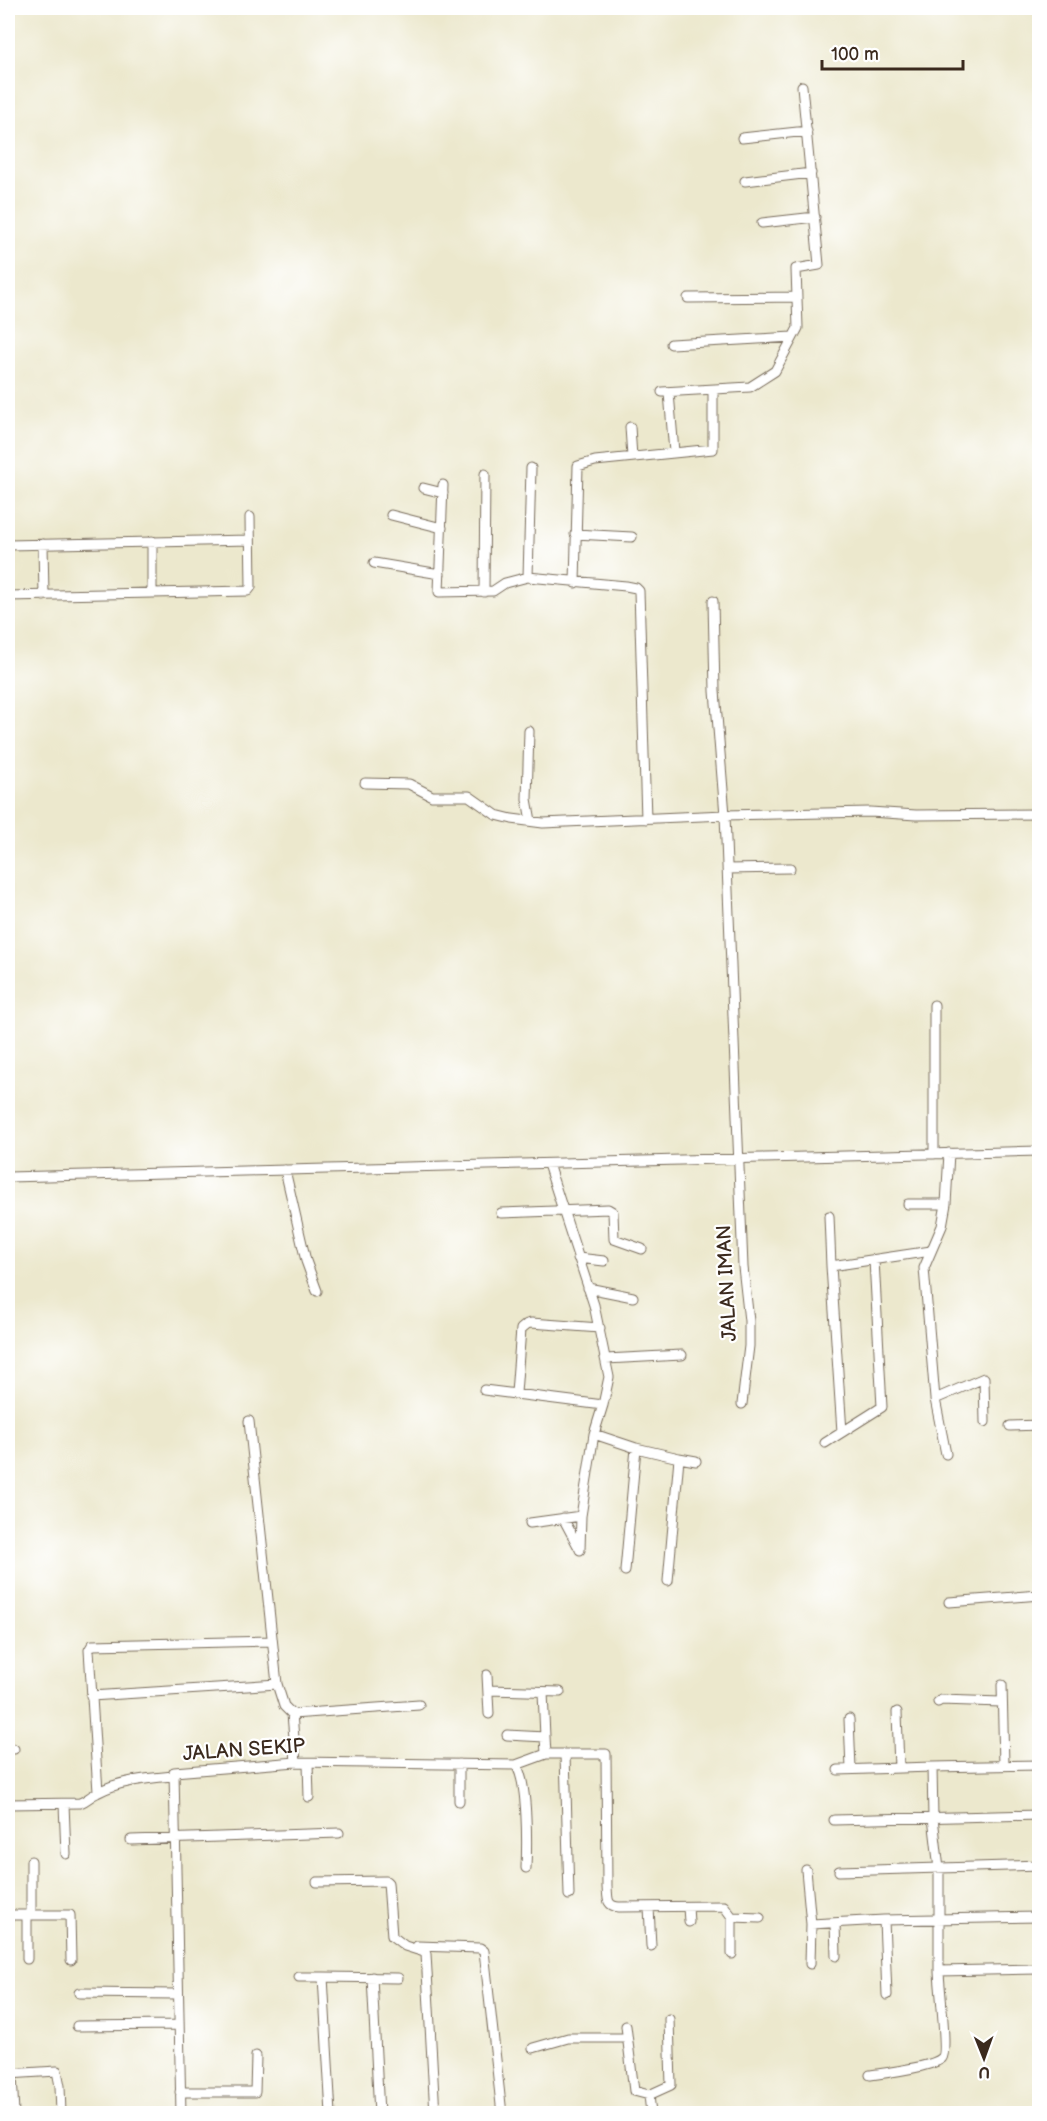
<svg xmlns="http://www.w3.org/2000/svg" width="1047" height="2121" viewBox="0 0 1047 2121" font-family="'Balsamiq Sans',sans-serif">
  <rect width="100%" height="100%" fill="#fff"/>
  <filter id="ink" filterUnits="userSpaceOnUse"><feTurbulence type="fractalNoise" baseFrequency=".0167" numOctaves="2"/><feDisplacementMap in="SourceGraphic" scale="12" xChannelSelector="R" yChannelSelector="G"/><feConvolveMatrix kernelMatrix="1 2 1 2 8 2 1 2 1" color-interpolation-filters="sRGB"/></filter>
  <filter id="wash" filterUnits="userSpaceOnUse"><feTurbulence type="fractalNoise" baseFrequency=".008" numOctaves="4" result="noise"/><feDisplacementMap in="SourceGraphic" scale="24" xChannelSelector="R" yChannelSelector="G"/><feGaussianBlur stdDeviation="1.35" result="paint"/><feColorMatrix in="noise" values="0 0 0 0 0 0 0 0 0 0 0 0 0 0 0 0 0 1.4 0 .05"/><feComposite in="paint" operator="in"/></filter>
  <g filter="url(#wash)">
    <rect width="100%" height="100%" fill="#ece8cd"/>
  </g>
  <g filter="url(#ink)">
    <g fill="none" stroke-linecap="round" stroke-linejoin="round">
      <!-- street casing -->
      <g stroke="#796c5b" stroke-width="11">
        <path id="street" d="M742,138L807,131
          M745,181L811,173
          M762,223L815,217
          M688,298L797,297
          M671,344L792,337
          M662,392L750,387L775,371L798,328L796,269L819,265L802,86
          M669,393L674,452
          M630,427L632,457
          M531,468L528,577L626,586L636,588L639,591L646,819
          M443,485L439,592L493,591L505,583L528,577
          M423,488L443,493
          M391,515L442,528
          M575,534L632,537
          M152,541V593
          M43,544L44,596
          M8,545L250,540
          M374,563L440,574
          M575,583L578,466L595,461L713,449V390
          M484,592L485,474
          M8,596L248,591L251,587L250,517
          M713,601L715,691L725,815L743,1267L749,1321V1346L742,1404
          M529,731L527,799L531,821
          M365,783L409,784L432,796H469L496,815L512,819L543,823L725,815L870,812L916,815L1040,814
          M727,869L790,868
          M934,1005V1154
          M949,1153L946,1204L942,1226L924,1268L935,1399L984,1378L985,1422
          M548,1164L594,1305L609,1377L603,1405L594,1434L581,1516L580,1550
          M285,1170L306,1261L317,1291
          M8,1177L1040,1151
          M908,1204H946
          M501,1213L608,1209L613,1212L614,1239L642,1249
          M829,1216L831,1266L931,1251
          M578,1258L604,1261
          M831,1266L842,1432
          M588,1288L633,1297
          M606,1359L682,1355
          M484,1390L603,1405
          M516,1393L521,1329L527,1324L531,1323L600,1328
          M935,1399L946,1454
          M249,1421L277,1684L284,1706L292,1714L296,1762
          M1010,1426L1040,1425
          M594,1434L636,1448L679,1458L668,1581
          M825,1443L882,1407L874,1260
          M679,1458L696,1461
          M563,1518L579,1548
          M530,1523L581,1516
          M625,1571L636,1448
          M949,1602L1040,1595
          M487,1675L489,1714
          M1002,1685L1004,1765
          M488,1690L560,1692
          M543,1692L545,1737
          M91,1696L277,1684
          M938,1702L941,1700L1001,1702
          M897,1712L899,1768
          M292,1714L419,1705
          M849,1719L851,1769
          M507,1735L545,1737L546,1754
          M8,1749H14
          M565,1754L569,1895
          M308,1763L309,1797
          M459,1764V1801
          M516,1765L546,1754H606L607,1887C608,1898 606,1906 619,1907L724,1906L732,1917L760,1918
          M1040,1765L932,1767L933,1818L939,1869V1971L1040,1969
          M838,1770L932,1767
          M98,1792L89,1650L92,1645L271,1641
          M8,1804L80,1803C88,1800 90,1796 97,1793C117,1781 150,1778 173,1776
          M64,1804L66,1854
          M834,1820L1040,1815
          M131,1840L339,1833
          M31,1861V1915
          M806,1870L811,1924L810,1964
          M839,1871L1040,1865
          M317,1882L386,1881L388,1883L392,1936L405,1946L424,1952L426,1954L435,2114
          M649,1907L651,1946
          M688,1907L689,1922
          M8,1915H70L71,1960
          M27,1915V1959
          M732,1917V1954
          M884,1920L887,1995
          M835,1923L836,1956
          M811,1924L884,1920L1040,1917
          M417,1946L480,1948L484,1951L502,2114
          M299,1977H323
          M372,1977L379,2114
          M79,1993L177,1994
          M77,2026L178,2025
          M626,2026L634,2091L649,2095
          M533,2048L568,2038H627
          M8,2074L57,2071L60,2086L61,2114
          M12,2074L14,2114
          M870,2075C885,2073 933,2067 942,2058C948,2052 939,1984 939,1971
          M180,2092H255L256,2056
          M181,2114L174,1772L296,1762L516,1765C528,1782 527,1846 526,1868
          M331,2114L323,1977L398,1978
          M651,2114L649,2095L671,2085L669,2019"/>
      </g>
      <!-- street -->
      <use href="#street" stroke="#fff" stroke-width="9"/>
    </g>
  </g>
  <g text-anchor="middle" dominant-baseline="central" stroke-width="4.5" stroke-linejoin="round" paint-order="stroke">
    <!-- street labels -->
    <g font-size="20" fill="#3b2a1e" stroke="#fff">
      <text transform="translate(727 1283) rotate(-93)">JALAN IMAN</text>
      <text transform="translate(244 1750) rotate(-4)">JALAN SEKIP</text>
    </g>
  </g>
  <!-- margin -->
  <rect width="1047" height="2121" fill="none" stroke="#fff" stroke-width="30"/>
  <!-- north arrow -->
  <g transform="translate(984 2058) rotate(179)" stroke="#ffffff" stroke-width="4.5" paint-order="stroke">
  <path d="M0-4.5L10 22L0 15L-10 22Z" fill="#3b2a1e"/>
  <text y="-9" font-size="16" font-weight="bold" text-anchor="middle" fill="#3b2a1e">U</text>
  </g>
  <!-- scale -->
  <path d="M822 60v9h141v-9" fill="none" stroke="#3b2a1e" stroke-width="3"/>
  <text x="831" y="60" font-size="18" fill="#3b2a1e" stroke="#ffffff" stroke-width="4.5" paint-order="stroke">100 m</text>
</svg>
